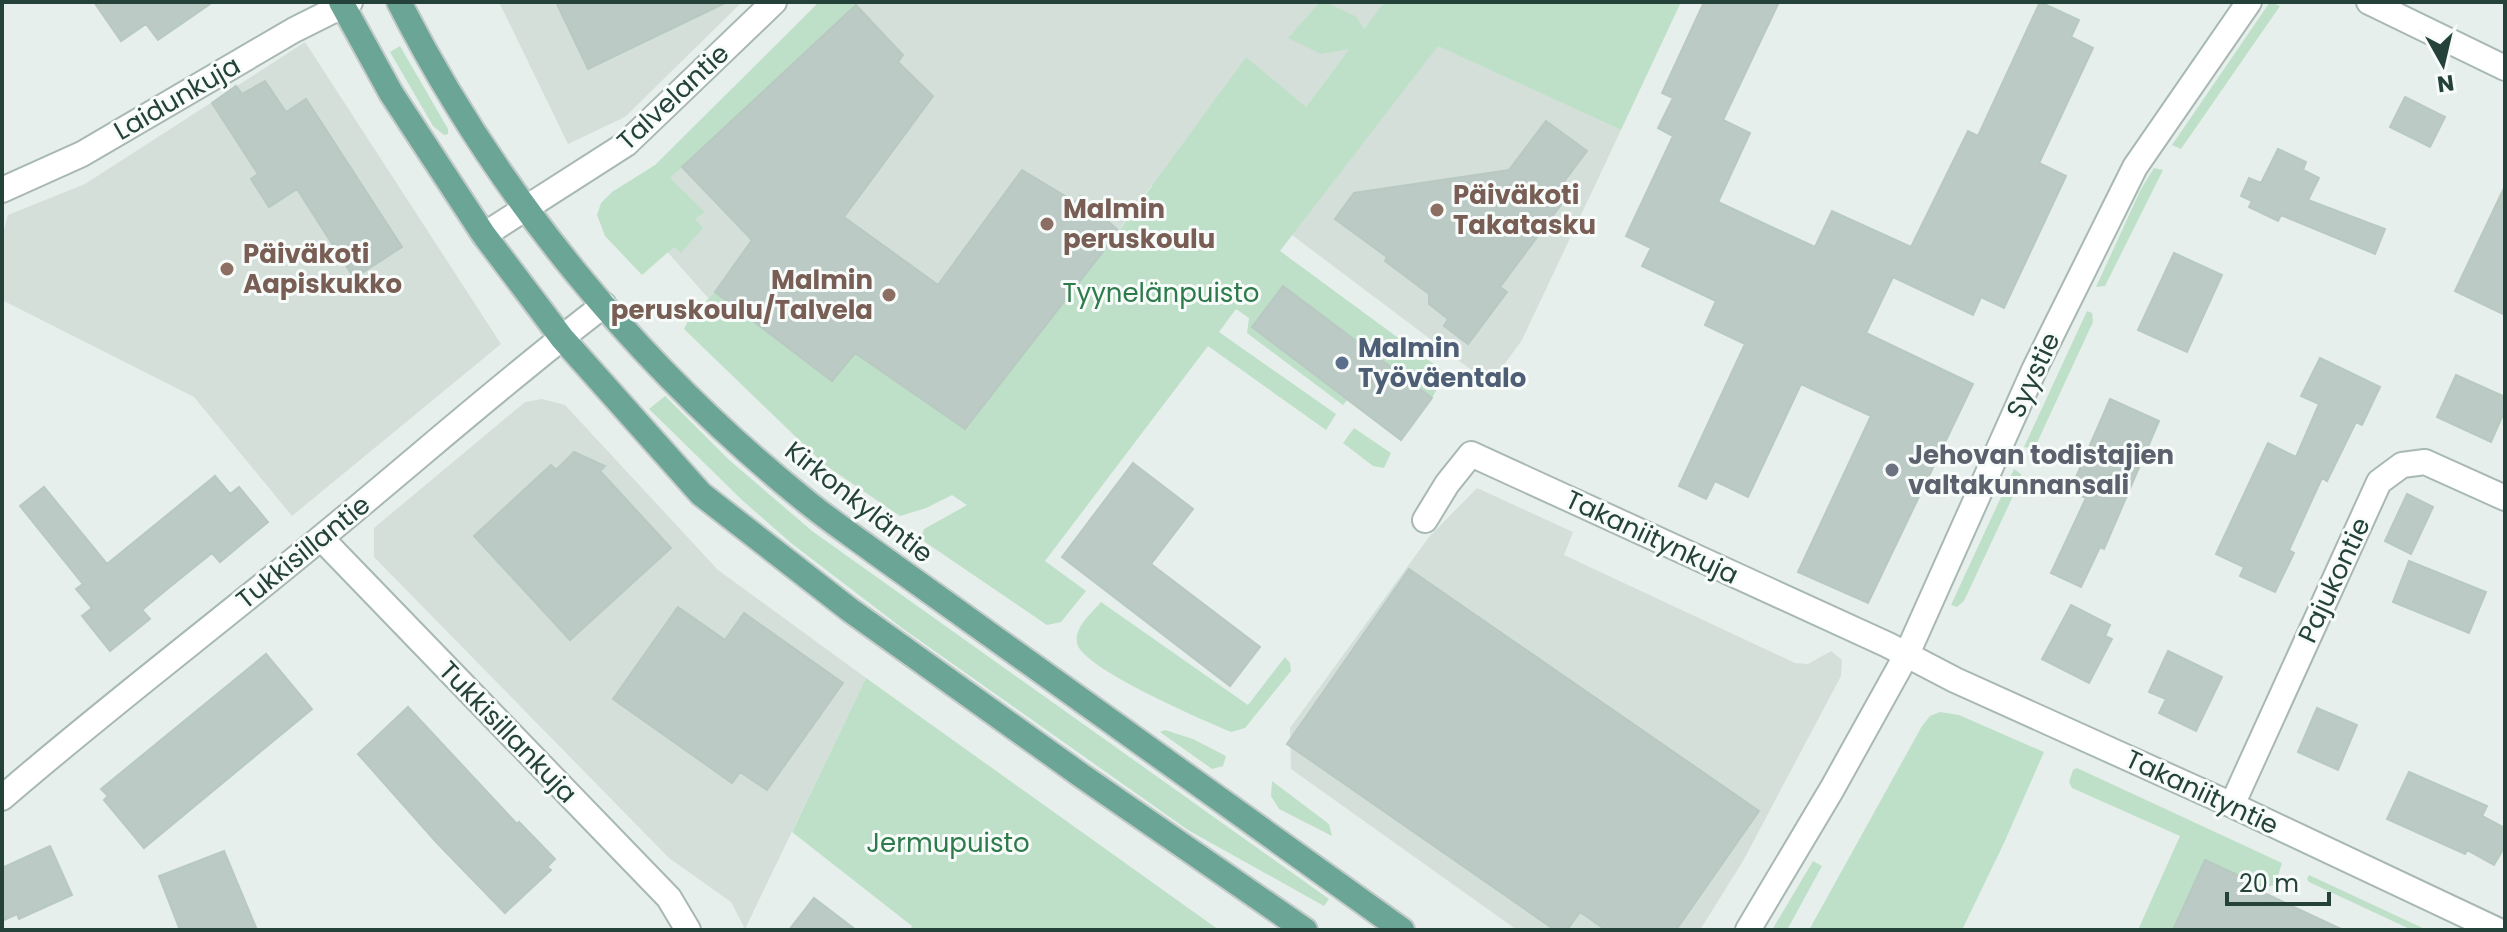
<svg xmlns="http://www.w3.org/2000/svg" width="2507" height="932" viewBox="0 0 2507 932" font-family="Poppins,sans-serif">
  <rect width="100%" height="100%" fill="#e6efeb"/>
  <!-- built -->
  <path fill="#d4dfda" d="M499,2H742L625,117L568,144Z
    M819,2H1384L1306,107L1151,186L936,483L762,359L625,204Z
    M1426,40L1621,130L1522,340L1490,384L1292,235L1289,218Z
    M305,42L501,344L292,516L194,397L2,300V237L8,215L85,184Z
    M542,399L565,405L718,570L866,678L745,929L731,902L669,858L374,557V528L525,402Z
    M1477,488L1573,532L1564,555L1795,663L1808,664L1831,651L1842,660L1841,676L1743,861L1700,930H1517L1291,769L1290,728L1429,537Z"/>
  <!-- green -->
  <path fill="#bfe0c8" d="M819,2H847L856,5L670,178L705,212L695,219L703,228L681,253L674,247L642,275L605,236L597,215L601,203L612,192L655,165Z
    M1320,2H1326L1357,17L1364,29L1384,2H1681L1621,130L1438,46L1280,251L1446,373L1432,398L1283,286L1252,327L1348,399L1343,405L1247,333L1249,318L1236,309L1219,332L1336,414L1326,430L1208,346L1045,561L1086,591L1061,622L1047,625L925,542L921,537L924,529L967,505L952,495L926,508L900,516L825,465L684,329L689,319L715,292L832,381L855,353L965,429L1119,231L1246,57L1306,107L1349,49L1321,54L1288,38Z
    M2270,2L2280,6L2181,149L2172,145Z
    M400,46L448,129V134L444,135L433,126L390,52Z
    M2154,168L2163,170L2105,286L2096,287L2141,189Z
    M2087,311L2092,313L2093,322L2036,445L2032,449L2024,447Z
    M665,396L728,459L812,531L1329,899L1324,906L1188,830L902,628L791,543L742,500L649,409Z
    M1354,428L1391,453L1384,468L1373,466L1343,443Z
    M2014,469L2021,474V479L1964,601L1957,607L1951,605Z
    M1101,602L1248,705L1285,657L1290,663L1291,671L1245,728L1231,732C1205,721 1081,668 1077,643C1074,627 1092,613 1101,602Z
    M866,678L1219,930H910L912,926L792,832Z
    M1940,712L1959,715L2044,752L2004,843L1962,930H1809L1922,726L1930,716Z
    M1165,730L1193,739L1226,756L1223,766L1212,769L1160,732Z
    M2077,768L2282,863L2275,885L2264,887L2206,861L2173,930H2138L2180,836L2072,788L2069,782L2073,770Z
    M1272,781L1329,824L1332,836L1279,809L1271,796Z
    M1813,861L1822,866L1787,930H1772Z
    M2309,875L2427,930H2412L2309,882L2307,879Z"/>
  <!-- building -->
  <path fill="#bbcac4" stroke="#b8c9c2" stroke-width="2" d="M94,2H213L158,40L146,24L121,41Z
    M556,2H727L588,69Z
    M1704,2H1779L1723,120L1750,133L1718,202L1815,247L1832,211L1911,247L1968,131L1978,136L2040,2L2079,20L2071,37L2093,48L2039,163L2066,176L2004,308L1981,297L1973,315L1893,277L1866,333L1973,384L1868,603L1798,572L1871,416L1801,384L1748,497L1715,481L1706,499L1679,486L1745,344L1705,325L1716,301L1642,266L1651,248L1626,236L1673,136L1658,128L1673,98L1662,93Z
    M856,5L903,55L898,62L933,96L844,217L938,285L1022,170L1075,202L1080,196L1119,231L965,429L855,353L832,381L715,292L752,240L682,167Z
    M265,81L286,112L306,99L402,247L354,278L297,189L269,207L251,179L258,174L212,103L236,86L242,94Z
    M2405,97L2445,117L2430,147L2390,127Z
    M1546,121L1587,151L1557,191L1566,198L1500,287L1507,292L1468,344L1444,326L1448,319L1429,304V294L1385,261L1387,257L1335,219L1354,193L1509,170Z
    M2278,149L2306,162L2303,170L2319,178L2308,200L2385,229L2375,254L2281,215L2278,221L2249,207L2252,201L2241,196L2249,178L2261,183Z
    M2505,186V315L2455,291Z
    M2174,253L2222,275L2187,352L2138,330Z
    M1283,286L1432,398L1401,440L1252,327Z
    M2320,358L2380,387L2362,425L2356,422L2327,481L2322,478L2289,550L2294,553L2275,592L2240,576L2244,567L2216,554L2268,443L2296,457L2319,404L2301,396Z
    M2456,375L2505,397V410L2491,442L2437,417Z
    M2110,399L2159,421L2104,549L2100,547L2081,587L2051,573L2086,498L2070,491Z
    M574,452L605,466L600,471L671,548L570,640L474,536L551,465L556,470Z
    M1133,463L1193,509L1151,564L1260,647L1230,686L1062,557Z
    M215,476L230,494L239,487L268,522L220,562L212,553L171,586L142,610L150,619L110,651L82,616L92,608L76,589L83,584L20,506L44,487L107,564Z
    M2407,494L2433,507L2411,554L2385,541Z
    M2409,561L2486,592L2469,633L2393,602Z
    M1409,569L1759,811L1676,930H1606L1580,912L1567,930H1555L1287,744Z
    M2071,605L2110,625L2105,636L2112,639L2089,683L2042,659Z
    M678,607L725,640L744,613L843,683L767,790L740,772L732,783L613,699Z
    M2168,651L2222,677L2196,731L2159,713L2166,699L2149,692Z
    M266,654L312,709L144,848L104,800L108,796L101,789Z
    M408,707L517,824L519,822L555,859L547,867L551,870L505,913L437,843L358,754Z
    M2317,708L2357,725L2338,770L2298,752Z
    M2409,772L2487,806L2482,816L2505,828V846L2494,865L2467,850L2465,854L2387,819Z
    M50,846L72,895L19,919L17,914L2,921V868Z
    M224,851L257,930H180L159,876Z
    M2205,860L2264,887L2262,892L2343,930H2173Z
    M814,898L856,930H789Z"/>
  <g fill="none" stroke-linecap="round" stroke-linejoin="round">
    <!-- minor casing -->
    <g stroke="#a8b8b2" stroke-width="28">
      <path id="minor" d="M2369,2L2505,68
        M2,190L82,154L294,30L350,2
        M484,235L626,144L774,2
        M1425,520L1447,484L1471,454L1888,645L1955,680L2232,805L2497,930
        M321,538L669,898L688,930
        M2,798C106,708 216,625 322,537C416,460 507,379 604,305
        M2232,805L2379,482L2402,465L2425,462L2505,498
        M1748,930L1832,789L1907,654L2035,368L2135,167L2249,2"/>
    </g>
    <!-- major casing -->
    <g stroke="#c2cac8" stroke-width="28">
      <path id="major" d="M341,2L391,93L484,235L562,338L701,494L850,610L1082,776L1305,930
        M399,2C497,195 639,367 807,502C829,520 853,536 876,553L1402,930"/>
    </g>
    <!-- minor -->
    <use href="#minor" stroke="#fff" stroke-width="24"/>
    <!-- major -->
    <use href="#major" stroke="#6aa596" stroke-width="24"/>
  </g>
  <!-- markers -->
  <g fill="#8d6e63" stroke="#f7fbf9" stroke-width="3">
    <circle cx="1437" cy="210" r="8"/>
    <circle cx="1047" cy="224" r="8"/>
    <circle cx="227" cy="269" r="8"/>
    <circle cx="889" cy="295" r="8"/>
  </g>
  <circle fill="#5c6f8a" stroke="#f7fbf9" stroke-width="3" cx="1342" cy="363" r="8"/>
  <circle fill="#6b7280" stroke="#f7fbf9" stroke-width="3" cx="1892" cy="470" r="8"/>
  <g text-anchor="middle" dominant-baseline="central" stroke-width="6" stroke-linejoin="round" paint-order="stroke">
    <!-- street labels -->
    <g font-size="26" fill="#24423a" stroke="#f7fbf9">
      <text transform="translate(673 97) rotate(-43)">Talvelantie</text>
      <text transform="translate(177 98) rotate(-30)">Laidunkuja</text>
      <text transform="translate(2033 375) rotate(-65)">Syystie</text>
      <text transform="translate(859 502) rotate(38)">Kirkonkyläntie</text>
      <text transform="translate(1652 537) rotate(25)">Takaniitynkuja</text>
      <text transform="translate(303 552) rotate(-39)">Tukkisillantie</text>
      <text transform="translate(2334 580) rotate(-65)">Pajukontie</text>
      <text transform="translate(508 732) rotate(46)">Tukkisillankuja</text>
      <text transform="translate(2202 792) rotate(25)">Takaniityntie</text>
    </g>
    <!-- education labels -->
    <g font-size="26" font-weight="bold" fill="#785e54" stroke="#f7fbf9" text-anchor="start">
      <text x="1453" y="195">Päiväkoti<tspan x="1453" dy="30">Takatasku</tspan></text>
      <text x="1063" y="209">Malmin<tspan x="1063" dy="30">peruskoulu</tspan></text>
      <text x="243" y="254">Päiväkoti<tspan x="243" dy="30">Aapiskukko</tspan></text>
      <text x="873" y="280" text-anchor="end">Malmin<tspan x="873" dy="30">peruskoulu/Talvela</tspan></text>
    </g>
    <!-- park labels -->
    <g font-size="26" fill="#2d7a4b" stroke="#f7fbf9">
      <text x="1161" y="293">Tyynelänpuisto</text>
      <text x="948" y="843">Jermupuisto</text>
    </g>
    <!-- service labels -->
    <g font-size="26" font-weight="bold" fill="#4e5e75" stroke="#f7fbf9" text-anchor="start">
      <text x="1358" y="348">Malmin<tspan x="1358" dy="30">Työväentalo</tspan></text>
    </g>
    <!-- worship labels -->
    <g font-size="26" font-weight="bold" fill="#5b616d" stroke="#f7fbf9" text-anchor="start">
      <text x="1908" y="455">Jehovan todistajien<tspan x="1908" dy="30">valtakunnansali</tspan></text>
    </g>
  </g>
  <!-- border -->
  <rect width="2507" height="932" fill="none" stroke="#24423a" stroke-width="8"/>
  <!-- north arrow -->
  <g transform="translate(2443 64) rotate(172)" stroke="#f7fbf9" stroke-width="6" paint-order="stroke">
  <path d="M0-6L14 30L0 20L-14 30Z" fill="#24423a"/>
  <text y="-12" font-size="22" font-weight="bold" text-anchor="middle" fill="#24423a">N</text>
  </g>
  <!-- scale -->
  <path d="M2227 892v12h102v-12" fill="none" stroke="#24423a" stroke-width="4"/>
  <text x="2239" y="892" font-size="24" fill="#24423a" stroke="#f7fbf9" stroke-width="6" paint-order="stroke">20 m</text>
</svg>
